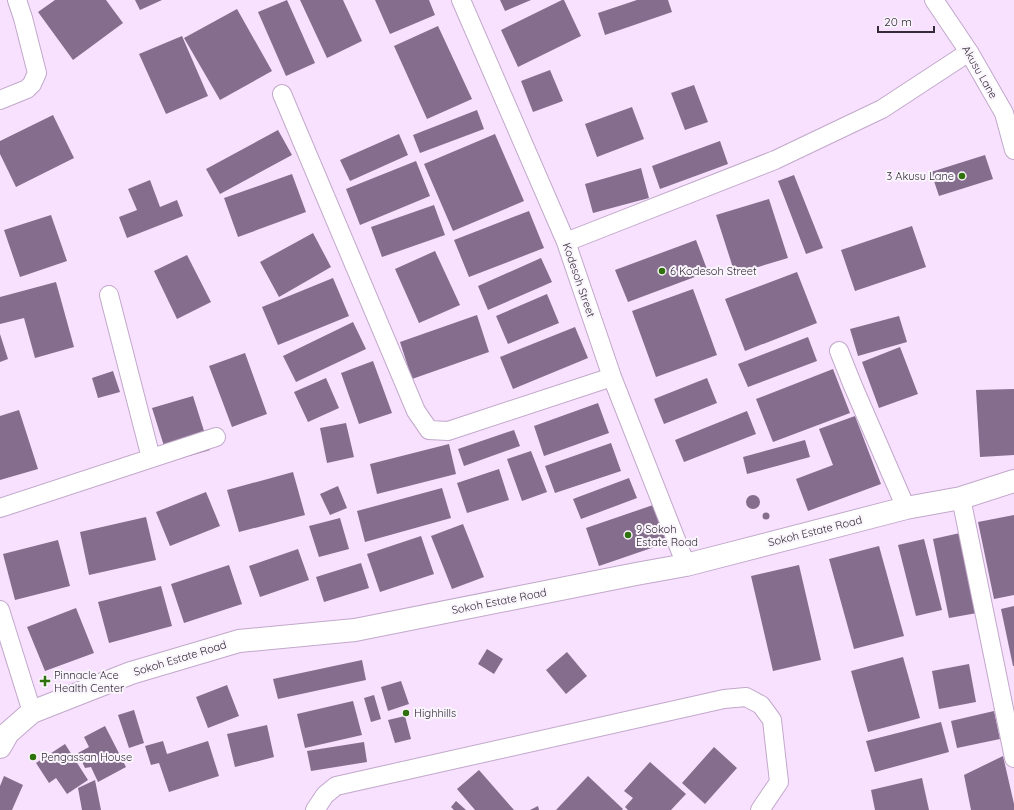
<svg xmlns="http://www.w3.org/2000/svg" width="1014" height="810" viewBox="0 0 1014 810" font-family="Quicksand,sans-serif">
  <rect width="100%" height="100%" fill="#f7e1fe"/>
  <!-- building -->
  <path fill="#856d8d" d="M55,0H106L123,23L73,60L38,12Z
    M135,0H162L140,10Z
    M287,0L315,63L286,76L258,12Z
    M300,0H343L362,41L327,58Z
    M375,0H429L435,15L390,34Z
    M500,0H531L505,11Z
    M562,0H564L581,36L518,67L501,30Z
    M637,0H668L672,12L605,35L598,13Z
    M237,9L272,71L220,100L184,38Z
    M438,26L472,99L427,119L394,46Z
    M182,36L208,96L166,114L139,54Z
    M550,70L563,101L533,112L521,81Z
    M694,85L708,122L685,130L671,93Z
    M632,107L644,139L597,157L585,124Z
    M477,110L484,129L420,153L413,135Z
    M53,115L74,158L16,187L0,154V141Z
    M278,130L292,155L220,194L206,169Z
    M399,134L408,155L350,181L340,160Z
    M495,134L524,201L453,231L424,164Z
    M720,141L728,164L660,189L652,166Z
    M985,155L993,179L939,196L931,172Z
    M416,161L430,196L360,225L346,189Z
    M641,168L649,198L593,213L585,184Z
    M292,174L306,212L238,237L224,198Z
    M794,175L823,248L806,254L778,181Z
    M150,180L160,207L177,200L183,216L127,238L119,217L137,210L128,189Z
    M769,199L788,258L735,274L716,215Z
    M434,205L445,235L382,257L371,227Z
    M529,211L544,248L469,277L454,240Z
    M51,215L67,261L20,277L4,230Z
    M912,226L926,267L855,291L841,250Z
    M313,233L331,267L279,297L260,262Z
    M696,240L708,272L628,302L615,270Z
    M435,251L460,305L419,323L395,269Z
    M187,255L211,302L177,319L154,271Z
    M541,258L552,282L488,310L478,286Z
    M797,272L817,323L745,351L725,299Z
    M333,278L349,316L278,345L262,307Z
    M56,282L74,347L35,358L24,318L0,324V297Z
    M693,289L717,355L656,377L632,311Z
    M547,294L559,323L508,344L496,316Z
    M477,315L489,352L412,379L400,342Z
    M899,316L907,342L858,356L850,329Z
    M353,322L366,349L296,382L283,356Z
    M575,327L588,358L513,389L500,357Z
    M0,334L8,359L0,362Z
    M808,337L817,361L748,387L738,364Z
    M900,347L918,394L879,408L862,362Z
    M245,353L267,414L232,427L209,366Z
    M373,361L392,413L359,424L341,373Z
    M833,369L850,413L773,442L756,399Z
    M113,371L120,392L98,398L92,378Z
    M326,378L339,408L308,422L294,392Z
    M707,378L717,403L664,424L654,399Z
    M1014,389V455L980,457L976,390Z
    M193,396L210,450L169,462L152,408Z
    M598,403L609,433L544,456L534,426Z
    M19,410L38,469L0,480V416Z
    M747,411L756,434L684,462L675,440Z
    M855,416L881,484L808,511L796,479L833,465L819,429Z
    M346,423L354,457L327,463L320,428Z
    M514,430L520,446L464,466L458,449Z
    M805,440L810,457L747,474L743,457Z
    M611,443L621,471L555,493L545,466Z
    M449,444L456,474L377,494L370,464Z
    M531,451L547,492L522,501L507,459Z
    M499,469L509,500L467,513L457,483Z
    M293,472L305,515L239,532L227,490Z
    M629,478L637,498L581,519L573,499Z
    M338,486L347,508L330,515L320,494Z
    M442,488L451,518L365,542L357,511Z
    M206,492L220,526L170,546L156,512Z
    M746 502a7 7 0 1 1 14 0a7 7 0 1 1-14 0Z
    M656,504L669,542L599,566L586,528Z
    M762.5 516a3.5 3.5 0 1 1 7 0a3.5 3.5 0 1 1-7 0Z
    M1014,515V595L994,599L978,522Z
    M146,517L156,560L89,575L80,532Z
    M340,518L349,549L319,557L309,526Z
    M463,524L484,577L452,589L431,536Z
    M960,533L977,613L949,618L933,539Z
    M421,536L434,574L380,592L367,554Z
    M924,539L942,610L916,616L898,545Z
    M58,540L70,586L15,600L3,554Z
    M879,546L904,636L854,649L829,559Z
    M298,549L309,580L260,597L249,566Z
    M361,563L369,588L324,602L316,577Z
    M229,565L242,604L184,623L171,584Z
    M799,565L821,660L773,671L751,576Z
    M161,586L172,626L109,643L98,602Z
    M1014,606V666H1013L1001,609Z
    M76,608L94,653L45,671L27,627Z
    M487,649L503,659L494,674L478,664Z
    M567,652L587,676L566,694L546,670Z
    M903,657L920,718L868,732L851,671Z
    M362,660L366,680L278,699L273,679Z
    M969,664L976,702L939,709L932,671Z
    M401,681L409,704L388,711L381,687Z
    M227,685L239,716L208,728L196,697Z
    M374,695L381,719L371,722L364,698Z
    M353,701L362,735L305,748L297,714Z
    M134,710L144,743L129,748L118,715Z
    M994,711L1000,739L957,748L951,721Z
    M405,716L411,739L395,743L388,720Z
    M941,722L949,752L875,772L866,741Z
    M267,725L274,757L235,767L227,734Z
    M105,726L126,767L98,782L91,767L85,768L78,753L89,747L84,737Z
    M163,741L167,754L208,741L219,776L169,792L159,763L151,765L145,746Z
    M364,742L367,762L311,771L307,751Z
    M65,744L88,780L67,794L56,778L49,783L36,763Z
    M714,747L737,768L705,804L682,783Z
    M1003,756L1014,804V810H971L964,775Z
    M650,762L686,794L671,810H628L625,807L633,798L624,791Z
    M479,770L514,810H475L457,789Z
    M4,776L23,785L12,810H0V786Z
    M588,776L623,809L622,810H556Z
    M922,778L929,810H875L871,790Z
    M95,780L101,810H82L78,788Z
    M456,801L466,810H454L451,807Z
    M538,806L539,810H530Z"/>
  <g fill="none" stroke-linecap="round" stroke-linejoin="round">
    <!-- minor casing -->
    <g stroke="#c2a8cb" stroke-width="20">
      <path id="minor" d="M461,0L566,242L612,377L686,565
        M934,0L969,52L1004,113L1014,150
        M282,94L416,411L429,430L448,431L612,377
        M0,100L27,89L32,84L37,73L23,18L17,0
        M566,242L775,160L882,109L969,52
        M109,295L151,458
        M839,351L853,386L906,508
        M961,498L1014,758
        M0,508L216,437
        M0,610L32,712
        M315,810L325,795L336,786L724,699L746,697L761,705L772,720L779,782L760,810"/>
    </g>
    <!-- tertiary casing -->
    <g stroke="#c2a8cb" stroke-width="24">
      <path id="tertiary" d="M0,747L8,733L32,712L131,673L239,641L355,630L636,574L686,565L906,508L961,498L1014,481"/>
    </g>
    <!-- minor -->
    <use href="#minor" stroke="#fff" stroke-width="18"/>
    <!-- tertiary -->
    <use href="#tertiary" stroke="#fff" stroke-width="22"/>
  </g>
  <!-- markers -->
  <g fill="#2f710c" stroke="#faf5fc" stroke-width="1.5">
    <circle cx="962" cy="176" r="4"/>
    <circle cx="662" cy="271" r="4"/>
    <circle cx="628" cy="535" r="4"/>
    <path d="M43 675h4v4h4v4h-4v4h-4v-4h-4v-4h4z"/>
    <circle cx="406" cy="713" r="4"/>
    <circle cx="33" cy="757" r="4"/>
  </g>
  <g text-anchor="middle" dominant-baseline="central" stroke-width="4" stroke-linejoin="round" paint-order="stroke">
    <!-- street labels -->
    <g font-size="11" fill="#342a38" stroke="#faf5fc">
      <text transform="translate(980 72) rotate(60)">Akusu Lane</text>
      <text transform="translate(579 280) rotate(71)">Kodesoh Street</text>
      <text transform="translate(815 531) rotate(-14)">Sokoh Estate Road</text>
      <text transform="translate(499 601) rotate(-11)">Sokoh Estate Road</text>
      <text transform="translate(180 658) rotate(-17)">Sokoh Estate Road</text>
    </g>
    <!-- poi labels -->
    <g font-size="11" fill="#342a38" stroke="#faf5fc" text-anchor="start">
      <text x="954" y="176" text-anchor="end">3 Akusu Lane</text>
      <text x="670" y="271">6 Kodesoh Street</text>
      <text x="636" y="529">9 Sokoh<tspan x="636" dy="13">Estate Road</tspan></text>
      <text x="54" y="675">Pinnacle Ace<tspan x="54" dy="13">Health Center</tspan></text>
      <text x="414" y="713">Highhills</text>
      <text x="41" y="757">Pengassan House</text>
    </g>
  </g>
  <!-- scale -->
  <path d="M878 26v6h56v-6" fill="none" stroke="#342a38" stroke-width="2"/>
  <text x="884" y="26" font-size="12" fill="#342a38" stroke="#faf5fc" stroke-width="3" paint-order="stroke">20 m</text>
</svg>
